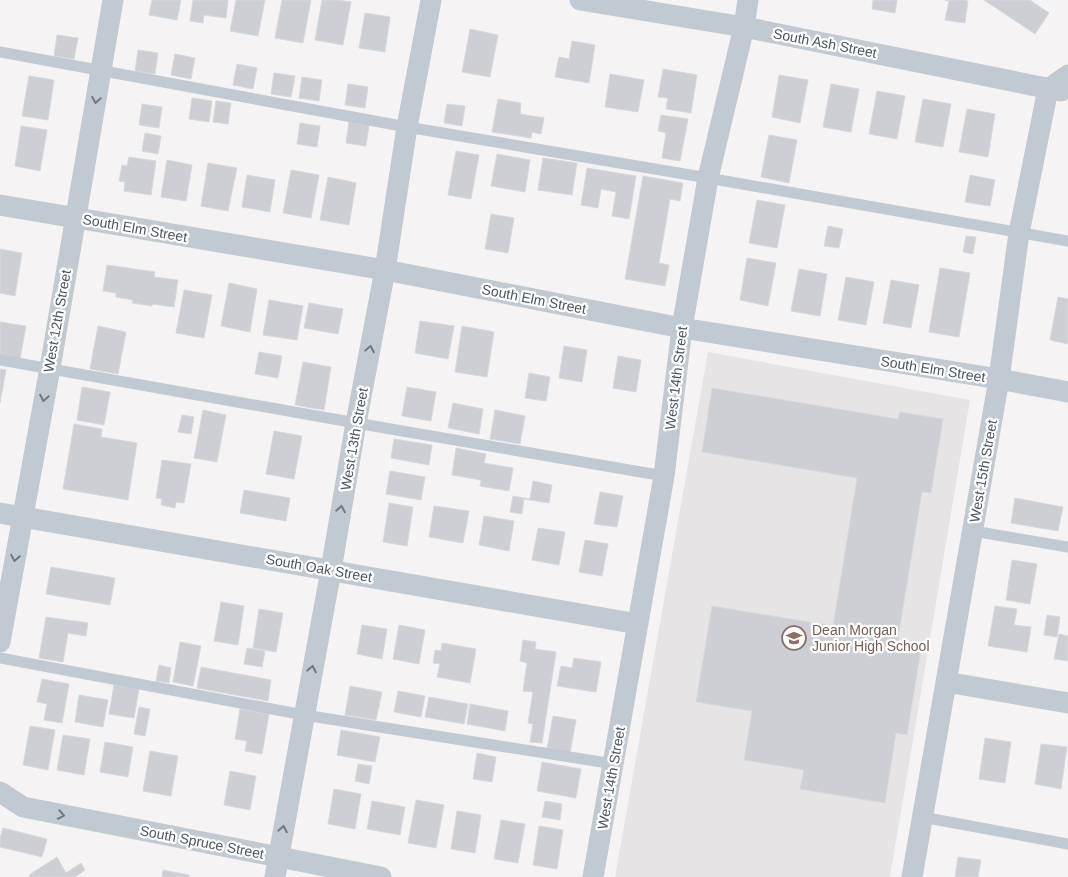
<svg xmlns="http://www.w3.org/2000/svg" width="1068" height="877" viewBox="0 0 1068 877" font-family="Helvetica,sans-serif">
  <rect width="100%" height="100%" fill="#f5f3f3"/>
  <!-- education -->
  <path fill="#e6e4e5" d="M708,352L970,400L890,877H615Z"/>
  <!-- building -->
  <path fill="#cdcfd5" stroke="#d7d9de" d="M152,0H181L177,20L149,15Z
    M193,0H228L226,18L204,15L203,23L190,21Z
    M236,0H265L258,36L230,31Z
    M282,0H311L303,43L275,38Z
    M322,0H338L351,2L343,45L315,40Z
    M873,0H897L895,13L872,9Z
    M945,0H964L968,1L965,23L945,20L949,1Z
    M984,0H1030L1049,13L1035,34Z
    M365,13L390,17L385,52L359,48Z
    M470,29L498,35L490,77L462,72Z
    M57,35L78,38L74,59L54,56Z
    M572,41L595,45L589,83L555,77L559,57L569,59Z
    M138,50L158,53L155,74L135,71Z
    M175,54L195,58L191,79L171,75Z
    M237,64L257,68L253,89L233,85Z
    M663,69L697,75L691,113L666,109L668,98L658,97Z
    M274,73L295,76L291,97L271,94Z
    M610,74L644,80L638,112L605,107Z
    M779,75L808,80L800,123L772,117Z
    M29,76L54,80L48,120L22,116Z
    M302,77L322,80L319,101L299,98Z
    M348,84L368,87L365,108L345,105Z
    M831,84L859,89L851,132L823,127Z
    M877,91L905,96L897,139L869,134Z
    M192,98L212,101L209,122L189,119Z
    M498,99L521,103L520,114L544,118L541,134L532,132L531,138L492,132Z
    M923,99L951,104L943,147L915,142Z
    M216,101L231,103L228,124L213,122Z
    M142,104L162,107L159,128L139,125Z
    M447,104L465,106L462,126L444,123Z
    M967,109L995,114L988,157L959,152Z
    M661,115L688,119L680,161L662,158L666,133L658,131Z
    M349,122L369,125L366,146L346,143Z
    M300,123L320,126L317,147L297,144Z
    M21,126L47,130L40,171L15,166Z
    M145,133L161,136L158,154L142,151Z
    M769,135L797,140L789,183L761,177Z
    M456,151L479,155L471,199L448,195Z
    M497,154L530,160L525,192L491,186Z
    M129,157L156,161L151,195L124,191L125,182L119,181L122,165L127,166Z
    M543,158L577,163L572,195L538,190Z
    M167,160L192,165L186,201L161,197Z
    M208,163L237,168L228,211L201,206Z
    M587,168L636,176L629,219L612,216L616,192L601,189L598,208L581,205Z
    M291,170L319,175L311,218L283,213Z
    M247,175L275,180L270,212L242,207Z
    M970,175L995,180L990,206L965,202Z
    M643,176L683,183L680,201L670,199L659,263L669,265L665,286L625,279Z
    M328,177L356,183L349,225L320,220Z
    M757,200L785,205L777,248L749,243Z
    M491,214L514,218L508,253L485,249Z
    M828,226L843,229L839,248L824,246Z
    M966,236L976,237L973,254L963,252Z
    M0,249L22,253L15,296L0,293Z
    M747,258L776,263L768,306L740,300Z
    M107,265L155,272L154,277L178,280L174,307L152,304V306L132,303L133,300L116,297V293L103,291Z
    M940,268L970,273L959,337L929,332Z
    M799,269L827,274L820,316L791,311Z
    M846,277L874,282L866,325L838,320Z
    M891,280L919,285L911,328L883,323Z
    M229,283L257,289L250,332L221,326Z
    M184,290L212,295L204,338L176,333Z
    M1058,297L1068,299V344L1050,340Z
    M269,300L303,306L297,340L263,335Z
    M309,303L343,309L338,334L304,328Z
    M420,321L454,326L448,359L415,353Z
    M0,322L26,326L20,359L0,356Z
    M98,326L126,332L118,374L90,369Z
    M462,326L494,332L487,377L455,372Z
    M564,346L587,350L582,382L559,378Z
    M259,352L282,356L278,378L255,374Z
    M618,356L641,360L636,392L613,388Z
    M303,362L331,367L324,410L295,405Z
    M0,369L6,370L0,403Z
    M529,373L550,377L546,401L525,398Z
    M82,387L110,392L104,425L77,420Z
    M407,387L436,392L431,421L402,416Z
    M712,388L898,419L900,412L943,419L931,493L922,492L897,645L921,649L907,735L896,733L885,803L800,789L804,770L744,760L752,711L696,702L712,606L833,626L857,478L702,452Z
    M453,403L483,409L479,434L448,428Z
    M203,410L226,415L217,462L194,458Z
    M495,410L525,416L520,444L490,439Z
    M182,415L194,417L191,434L178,432Z
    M74,424L102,429L101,437L137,443L128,500L63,489Z
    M274,431L302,436L294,479L266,474Z
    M394,439L432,445L429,465L391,458Z
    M456,448L486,454L484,463L513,468L509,491L480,486L481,480L452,475Z
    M162,460L191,464L184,503L176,502L175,508L161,505L162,499L156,498Z
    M390,471L425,477L421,500L386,494Z
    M533,481L552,485L549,503L524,499L522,514L510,512L513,496L530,499Z
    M244,490L290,498L286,521L240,513Z
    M600,492L623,496L617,527L594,524Z
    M1015,498L1063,507L1058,531L1011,523Z
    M389,503L413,507L407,546L383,542Z
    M434,506L469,511L463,543L429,537Z
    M484,516L514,521L509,551L479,545Z
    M538,528L565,532L559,565L532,560Z
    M585,540L608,544L602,576L579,572Z
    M1012,560L1037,564L1030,604L1006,600Z
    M51,567L115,578L110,605L46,594Z
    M221,602L244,606L238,645L214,641Z
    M995,606L1017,609L1014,625L1031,627L1027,652L988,646Z
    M259,609L283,613L276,652L253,648Z
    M1047,615L1060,617L1057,637L1044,635Z
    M46,617L88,623L86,636L68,633L63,662L39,658Z
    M362,625L387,629L382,659L357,654Z
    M399,625L425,630L419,664L393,659Z
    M1059,634L1068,636V661L1054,659Z
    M523,640L536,642L535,649L556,652L542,743L530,742L533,724L528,723L533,692L523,691L527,663L520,661Z
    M180,642L201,646L193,686L173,682Z
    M442,643L476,649L470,683L437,677L440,664L433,663L435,650L441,651Z
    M247,648L265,651L262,667L244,664Z
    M574,658L601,662L596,692L557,686L561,666L572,668Z
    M159,665L171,668L169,683L156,681Z
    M201,667L271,680L268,701L197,688Z
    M42,679L69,684L62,723L44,720L47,704L37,702Z
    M114,685L139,689L134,718L109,714Z
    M350,686L382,692L376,720L345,715Z
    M398,691L425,696L421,717L394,712Z
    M79,695L108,700L103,727L75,722Z
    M429,697L468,704L464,724L425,717Z
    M470,704L508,711L505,731L467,724Z
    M139,707L150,709L145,736L134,734Z
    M240,709L269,714L262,754L245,751L247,741L235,739Z
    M553,716L576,720L570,753L547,749Z
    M30,726L55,730L48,770L23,765Z
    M341,730L380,737L375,762L337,755Z
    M63,735L90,739L84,775L57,770Z
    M985,738L1011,742L1005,783L979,779Z
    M105,742L133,747L128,777L100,772Z
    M1041,744L1067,747L1061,789L1035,784Z
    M150,751L178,756L171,796L143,791Z
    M477,753L496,757L492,782L473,779Z
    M542,762L581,769L576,798L537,791Z
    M358,764L372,766L369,784L355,781Z
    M230,771L256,776L250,810L224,805Z
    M334,789L361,794L355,829L328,824Z
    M416,800L444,805L436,848L408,843Z
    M372,801L405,807L400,835L367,829Z
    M545,801L562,804L560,820L542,817Z
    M457,811L481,815L475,853L451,849Z
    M501,820L525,824L518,863L494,859Z
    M539,826L563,830L557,869L533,865Z
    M3,828L47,839L42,857L0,847V838Z
    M57,857L66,873L81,863L85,870L75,877H30L29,875Z
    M958,857L981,860L978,877H955Z
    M163,870L189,875V877H162Z"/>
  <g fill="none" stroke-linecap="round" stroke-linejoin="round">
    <!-- lane -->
    <path stroke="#c1cad2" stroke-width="11" d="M0,52L407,127L708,178L1068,241
      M0,360L356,423L664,476
      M973,531L1068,547
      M0,658L304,715L614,764
      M922,817L1068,844"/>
    <!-- street -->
    <path stroke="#c1cad2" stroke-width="21" d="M580,0L744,27L1061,91
      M0,205L385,270L682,328L999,379L1068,392
      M0,513L638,624
      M0,642L50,368L113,0
      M946,682L1068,703
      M0,792L23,807L381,877
      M275,877L331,570L356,423L385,270L407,127L431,0
      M593,877L664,476L682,328L708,178L744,27L748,0
      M912,877L999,379L1019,233L1048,89L1068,75"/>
  </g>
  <!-- one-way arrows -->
  <defs><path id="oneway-chevron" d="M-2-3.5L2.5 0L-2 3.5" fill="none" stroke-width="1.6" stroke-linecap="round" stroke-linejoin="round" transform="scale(1.25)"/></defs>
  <g stroke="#6e7983">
    <use href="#oneway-chevron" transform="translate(96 100) rotate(100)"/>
    <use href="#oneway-chevron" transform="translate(370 349) rotate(-79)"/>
    <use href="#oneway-chevron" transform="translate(44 398) rotate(100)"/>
    <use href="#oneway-chevron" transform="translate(341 509) rotate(-80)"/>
    <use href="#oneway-chevron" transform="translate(15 558) rotate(100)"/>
    <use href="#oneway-chevron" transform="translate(312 669) rotate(-79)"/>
    <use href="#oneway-chevron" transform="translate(61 815) rotate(11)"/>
    <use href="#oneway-chevron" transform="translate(283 829) rotate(-80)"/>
  </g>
  <!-- icons -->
  <defs>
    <g id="school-ring" transform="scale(1.25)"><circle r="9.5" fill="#fff" stroke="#8d6e63" stroke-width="1.5"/><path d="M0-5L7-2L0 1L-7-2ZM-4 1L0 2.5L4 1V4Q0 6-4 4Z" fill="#8d6e63"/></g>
  </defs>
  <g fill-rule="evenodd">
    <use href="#school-ring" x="794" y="638"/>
  </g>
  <g text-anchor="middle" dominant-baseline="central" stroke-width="4.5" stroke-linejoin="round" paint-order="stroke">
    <!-- street labels -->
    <g font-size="14" fill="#4a5661" stroke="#fff">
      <text transform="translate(825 43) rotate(11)">South Ash Street</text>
      <text transform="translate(135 228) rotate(10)">South Elm Street</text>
      <text transform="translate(534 299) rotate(11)">South Elm Street</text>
      <text transform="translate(57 321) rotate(-80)">West 12th Street</text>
      <text transform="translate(933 369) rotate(9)">South Elm Street</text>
      <text transform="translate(676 378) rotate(-83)">West 14th Street</text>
      <text transform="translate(354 439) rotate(-80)">West 13th Street</text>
      <text transform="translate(983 471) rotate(-80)">West 15th Street</text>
      <text transform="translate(319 568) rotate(10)">South Oak Street</text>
      <text transform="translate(611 778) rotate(-80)">West 14th Street</text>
      <text transform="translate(202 842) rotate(11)">South Spruce Street</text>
    </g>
    <!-- education labels -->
    <g font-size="14" fill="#785e54" stroke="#fff" text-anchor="start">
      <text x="812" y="630">Dean Morgan<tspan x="812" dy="16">Junior High School</tspan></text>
    </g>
  </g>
</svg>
